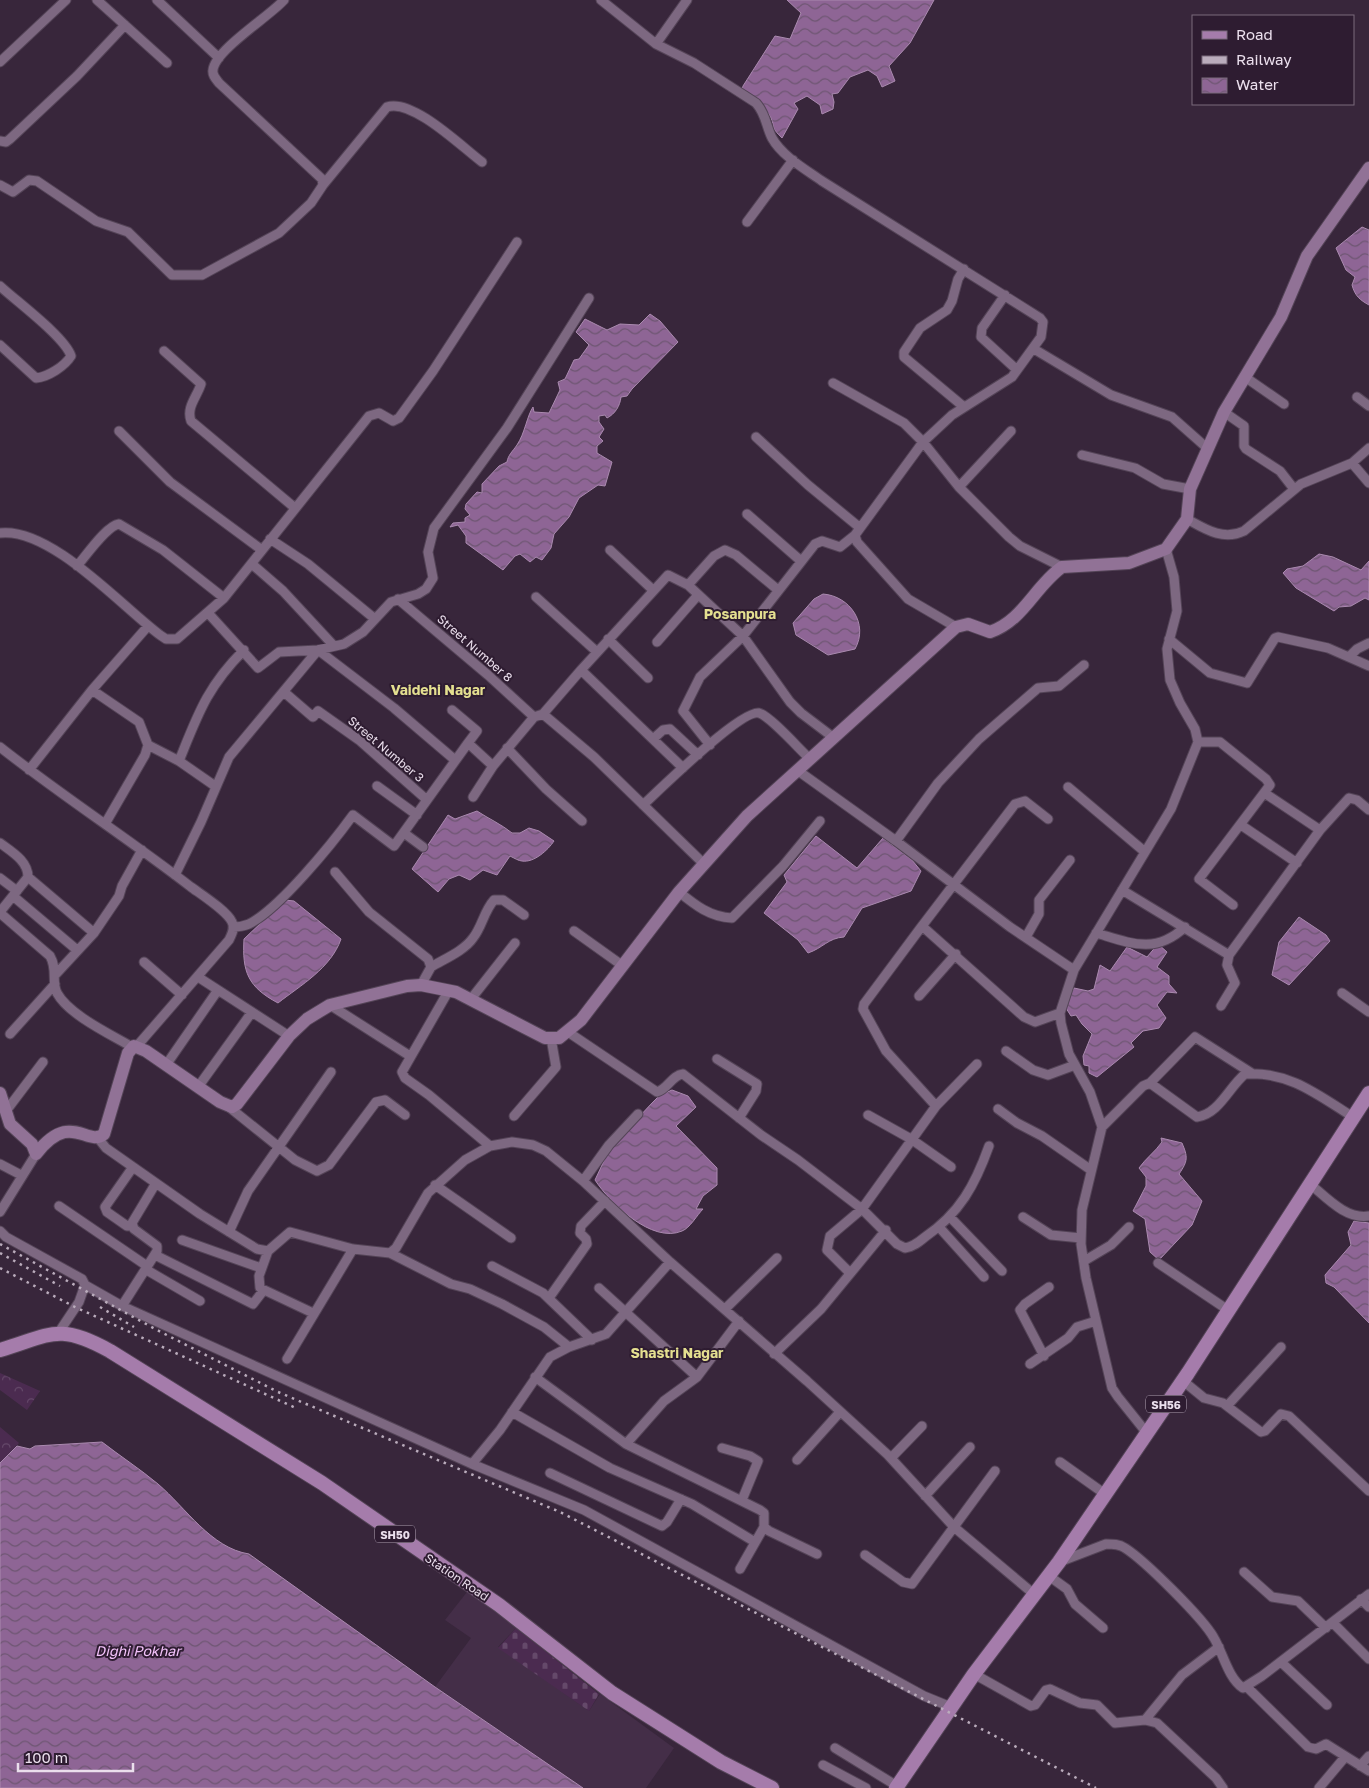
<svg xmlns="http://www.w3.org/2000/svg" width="1369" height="1788" viewBox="0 0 1369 1788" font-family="'Golos Text',sans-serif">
  <defs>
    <pattern id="cemetery-stones" width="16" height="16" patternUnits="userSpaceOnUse" patternTransform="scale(1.25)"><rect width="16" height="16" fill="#4b2b50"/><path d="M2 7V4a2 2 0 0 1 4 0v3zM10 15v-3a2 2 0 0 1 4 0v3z" fill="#65496a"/></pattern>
    <pattern id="park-crowns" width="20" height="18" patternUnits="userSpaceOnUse" patternTransform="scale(1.25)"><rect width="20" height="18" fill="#4b2b50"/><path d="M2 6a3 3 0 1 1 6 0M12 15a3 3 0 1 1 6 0" fill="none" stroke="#65496a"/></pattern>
    <pattern id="water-waves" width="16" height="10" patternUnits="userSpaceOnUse" patternTransform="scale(1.25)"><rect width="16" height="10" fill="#8e6595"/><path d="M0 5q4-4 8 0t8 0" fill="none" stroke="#6e5672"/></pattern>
  </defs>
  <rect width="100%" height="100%" fill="#38263b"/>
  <!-- built -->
  <path fill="#442e48" d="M467,1592L496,1610L516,1628L498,1647L589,1711L600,1694L674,1748L646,1788H583L435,1687L471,1638L445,1620Z"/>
  <!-- cemetery -->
  <path fill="url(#cemetery-stones)" d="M516,1628L599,1694L589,1711L498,1648Z"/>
  <!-- park -->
  <path fill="url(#park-crowns)" d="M0,1373L40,1391L27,1410L0,1390Z
    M0,1427L19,1443L0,1463Z"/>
  <!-- water -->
  <path fill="url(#water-waves)" stroke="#aa8aaf" d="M787,0H934L910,43L889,66L895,81L882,87L877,76L868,70L850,77L838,93L832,94L834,102L833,109L822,114L820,105L807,96L794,103L798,109L782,138C770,126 776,130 771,118C766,107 751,98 742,90L743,86L775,36L790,39L801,13Z
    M1362,227L1369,230V305C1360,300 1355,296 1352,285L1355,277L1346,270L1336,248Z
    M650,314L660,321L678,342L632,389L627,396L621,397C620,406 615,414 607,418L605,415L599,416V422L604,429L599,437L603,441L597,446V453L612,462L605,486L598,485L579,498L569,517L554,534L551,548L542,560L536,557L530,562L520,554L515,556L503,570L466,543V536L458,525L450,527L453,523L465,522V518L470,515L465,509L466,504L477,492L482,493V484L499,466L507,462C508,455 513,451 517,445C525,433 527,416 533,407L534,412L549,413L560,390L558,382L565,379L574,360L579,359L589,345L576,332L585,319L607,330L620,324L639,325Z
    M1319,554L1333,557L1361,570L1369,561V600L1365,598L1351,606L1339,607L1334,611L1296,588L1283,573L1287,569L1303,566Z
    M823,594C850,596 869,624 855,649L828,655L796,635L793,623L814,599Z
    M477,811C489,819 501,824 512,833H520L529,828L539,831L554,841C548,850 534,863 522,861C519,861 514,858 510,856L497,875L483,870L470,880L459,875L449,879L438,892L412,869L448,815L455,819Z
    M816,836L857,868L883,838L912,860L921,871L911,891L862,908L844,937C828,938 823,948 808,953L798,940L764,913L787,882L784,875Z
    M285,900L294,901L341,939C331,968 301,985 278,1003C248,987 242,972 244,939Z
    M1299,917L1326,935L1330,941L1289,985L1272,975L1279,942Z
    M1158,944L1167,952L1157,967L1169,976V984L1177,993L1167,992L1157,1005L1166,1018L1159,1028L1143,1031L1131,1043L1134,1047L1097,1077L1089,1073V1066L1084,1065L1083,1056L1092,1034L1082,1024L1076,1015L1071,1016L1064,1005L1074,988L1088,991L1094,989L1100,965L1110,971L1127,947L1147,957Z
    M672,1090L688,1096L696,1107L676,1126L717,1168V1185L703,1196L696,1209H703C697,1215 690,1228 682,1231C652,1244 610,1203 595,1180L610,1148L652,1103L660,1095Z
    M1161,1138L1182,1143C1188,1157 1188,1161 1179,1174L1202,1201L1192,1225L1159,1260L1150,1252L1145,1219L1133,1211L1146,1186V1177L1139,1168C1146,1158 1155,1152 1162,1142Z
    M1354,1221L1369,1223V1323L1334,1287L1326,1283L1325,1275L1351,1245L1348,1232Z
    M102,1442C120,1456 140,1469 158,1484C186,1508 211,1548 249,1554L435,1687L583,1788H0V1463L17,1446L30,1449L35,1446Z"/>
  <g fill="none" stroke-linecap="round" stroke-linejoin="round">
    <!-- minor casing -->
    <g stroke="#544457" stroke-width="11">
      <path id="minor" d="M97,0L167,63
        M157,0L219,58
        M601,0L656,44L694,63L756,103C766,114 766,126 772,138C782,156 805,169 822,181L1040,318L1043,322L1041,337L1012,377L952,415L923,442L855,535L857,542L908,599L956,627
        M656,44L687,0
        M0,62L66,0
        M0,141L6,142L10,139L77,76L125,25
        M0,185L13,192L29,180L37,181L96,221L128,232L172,275H202L279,233L311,203L323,185L322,179L219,83C216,79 212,75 213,70C215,50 270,16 284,0
        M323,185L387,107C412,98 462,147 482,162
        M747,222L793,160
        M0,286C16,301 65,337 71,356C65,366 48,377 36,378L0,345
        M1005,295L982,328L981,337L1017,370
        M1034,349L1111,395L1172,417L1207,448
        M164,351L201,384C197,397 186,407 191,421L295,508
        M1245,377L1284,404
        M833,383L904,423L923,442L959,487L1009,537L1020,546L1062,567
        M1357,397L1369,406
        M964,407L904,357V352L920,328L947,310L952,301L958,279L964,269
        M1224,412L1244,426V446L1246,449L1280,471L1294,489
        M119,431L170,482L262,550
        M756,437L808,485L859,527
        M1082,455L1135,468L1163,484L1190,489
        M1352,463L1369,483
        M959,487L1011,431
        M747,514L801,561
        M1187,519C1205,529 1223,541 1244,531L1301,484L1352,463L1369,448
        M0,533C51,527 122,607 160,635L166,639H177L224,598L369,416L379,413L393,421L399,418L433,371L517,242
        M270,539L308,564L375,619
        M610,550L653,590
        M253,565L283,591L334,646
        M77,566C86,556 106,526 119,524L163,550L224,598
        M688,585L714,556L725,550L736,555L778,590
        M536,597L597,652
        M398,599L488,675L534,717
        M209,614L258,668L279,652L318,650L344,644L363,632L391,602L418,594L426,589L433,578L428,552L434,528L507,428L589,298
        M608,639L648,678
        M1169,639L1210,673L1247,683L1275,638L1278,637L1328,648L1369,666
        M657,642L698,595
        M1350,656L1357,649L1369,643
        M581,670L683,768
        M92,690L139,722L148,745L145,755L105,824
        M284,692L313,717L318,711L359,740L427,800
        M452,710L477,731L468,743
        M543,714L594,757L704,864
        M653,739L663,730L670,729L698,755
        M1198,742H1220L1266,779L1270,785L1199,879L1233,905
        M148,745L179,761L215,786
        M710,745L683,711L700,677L743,636L815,544L822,541L840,547L855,535
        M0,747C62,796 129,839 191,887C202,895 227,911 232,922C235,928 232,934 229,940L137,1046
        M507,748L546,789L582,821
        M179,761C198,714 207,687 244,650
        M29,770L92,690L148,626
        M797,770L896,841L1010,927L1074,970L1060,1013L1061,1023L1069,1054L1090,1092L1102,1127L1082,1210L1081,1244L1086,1278L1112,1388L1118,1397L1146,1432
        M377,786L417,815
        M1068,787L1145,852
        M1266,794L1320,830
        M473,797L493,766
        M643,805C659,790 742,709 759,713C770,716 800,750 810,759
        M1048,819L1025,801L1015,804L922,926L1024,1017L1035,1022L1060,1013
        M1241,825L1297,863
        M404,833L423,847
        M896,841L938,783L979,739L1038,688L1059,686L1084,665
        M0,843C12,852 28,861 28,877L0,912
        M335,872L369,912L428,959L431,967L421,985
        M175,875L201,822L229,757L318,650L394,708L455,760
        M28,877L94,933
        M0,878L17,891
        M1122,890L1229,955
        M679,892C695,905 710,917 732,918L783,866L820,821
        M13,896L77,950
        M0,913L50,956C58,970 51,981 57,993C69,1015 110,1034 132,1047
        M233,927C238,927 244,926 249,924C279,909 332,844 353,815L394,846L468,743L493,766L534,717L543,714L581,670L668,575L688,585L743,636L790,702L801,713L834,738
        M574,931L623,966
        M1096,933C1130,943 1155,955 1185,927
        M1026,937L1039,914V900L1070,860
        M144,962L182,995
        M431,967C444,959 464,951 473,938C482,927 484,911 494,900H503L524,915
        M1074,970L1171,809L1198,742L1195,729L1180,703L1170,680L1167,649L1177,611L1174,577L1166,549
        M56,974L94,933L119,896L122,886L142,850
        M198,977L289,1036
        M449,990L402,1072L405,1078L429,1095L490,1146
        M1342,993L1369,1012
        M919,996L956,954
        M471,999L515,943
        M330,1005L410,1056
        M1221,1006L1235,983L1227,965L1229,955L1320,830L1349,798L1357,800L1369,810
        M568,1032L657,1092C668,1089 672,1075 683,1074L761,1135L798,1160L862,1209L936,1106L886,1051L863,1009L864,1004L922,926
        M10,1034L55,984
        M1006,1051L1033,1070L1048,1075L1075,1065
        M717,1059L757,1084L756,1091L739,1118
        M166,1065L218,990
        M1150,1083L1195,1037L1253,1074
        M198,1087L252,1012
        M936,1106L977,1064
        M229,1107L295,1160L317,1171L329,1165L376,1102L385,1100L405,1115
        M998,1109L1017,1123L1042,1136L1091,1170
        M6,1111L43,1062
        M868,1115L911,1139L951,1167
        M514,1116L556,1067L551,1038
        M1102,1127L1143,1086L1150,1083L1197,1117C1219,1114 1229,1087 1245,1074C1289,1071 1318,1095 1353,1117
        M98,1138L106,1148L200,1214L257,1249L268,1251L290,1232L353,1249L390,1253L396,1248L428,1193L465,1160L490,1146L512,1142L533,1145L546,1151L583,1181L670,1262L807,1381L888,1455L954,1527L1035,1595
        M0,1164L21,1175
        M583,1181L609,1145L638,1114
        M1310,1184C1326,1197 1346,1220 1369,1216
        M435,1185L511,1238
        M59,1206L147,1266
        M0,1212L36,1154
        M950,1217L1002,1271
        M1023,1217L1051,1235L1081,1238
        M132,1226H127L107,1212L105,1207L133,1167
        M939,1227L984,1277
        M0,1231L6,1237L82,1279L85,1285L122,1306L472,1464L584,1510L924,1696L951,1707
        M229,1232L248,1191L331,1072
        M182,1240L261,1268
        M268,1251L259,1276L260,1288L313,1313
        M390,1253L451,1284L470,1289L502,1304L544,1327L569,1347
        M155,1255L253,1304L263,1291
        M1084,1261L1111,1245L1129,1227
        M1158,1263L1228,1310
        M492,1266L543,1293L592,1340
        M145,1269L200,1301
        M849,1275L886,1230
        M599,1288L697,1377
        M549,1298L587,1244L586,1239L580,1233L581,1226L605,1201
        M122,1306L157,1251V1246L134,1229L132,1223L156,1183
        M725,1309L777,1258
        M59,1332L79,1302L85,1285
        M774,1354L821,1309L849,1275L848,1271L827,1250L830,1236L862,1209L897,1244L905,1248C913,1247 919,1242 925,1237C960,1213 975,1185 989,1146
        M1044,1356L1020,1310L1025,1304L1049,1287
        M287,1359L353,1249
        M1030,1364L1068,1338L1077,1327L1096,1321
        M535,1377L626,1444L760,1510L764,1513V1527L769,1531L817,1554
        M1182,1380L1204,1398L1223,1403L1261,1432L1265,1431L1281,1414L1289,1416L1369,1491
        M1227,1406L1281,1347
        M512,1412L610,1468L692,1504L755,1542
        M626,1444L664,1401L697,1377L739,1321
        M722,1448L750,1456L758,1461L742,1500
        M891,1458L922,1426
        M797,1460L840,1412
        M1060,1462L1105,1494
        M472,1464L500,1430L550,1357L569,1347L606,1334L670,1262
        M550,1473L662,1526L667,1522L681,1499
        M925,1496L970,1447
        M865,1555L903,1582L912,1584L995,1471
        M1059,1562L1106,1544C1113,1544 1119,1544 1125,1548C1144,1560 1203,1618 1214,1638C1223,1653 1228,1678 1243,1688L1262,1676L1369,1594
        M740,1569L764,1527
        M1244,1572L1272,1597L1298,1601L1326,1628
        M1049,1576L1067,1589L1075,1604L1103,1628
        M1361,1599L1369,1607
        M1333,1623L1369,1659
        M1281,1662L1327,1705
        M974,1674L1031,1706L1035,1705L1046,1690L1050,1689L1080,1703L1097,1705L1115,1723L1145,1720L1157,1723L1216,1778L1223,1788
        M1247,1687L1308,1747L1316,1749L1326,1744L1369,1771
        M1145,1720L1182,1675L1219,1647
        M835,1748L897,1786
        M823,1765L866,1788
        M1360,1766L1369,1756
        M1319,1788L1345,1757"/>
    </g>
    <!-- secondary casing -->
    <g stroke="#544457" stroke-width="14">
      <path id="secondary" d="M0,1093L10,1124L32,1144L36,1154
        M36,1154C71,1109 87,1148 104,1134L128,1053L134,1046L146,1051L220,1102L232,1107L237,1104L289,1036L307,1019L330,1005L407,986L421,985L456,992L545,1038H559L581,1020L679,892L747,816L956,627L968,624L990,632C1023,621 1035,586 1062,567L1129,563L1166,549L1187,519L1190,489L1224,412L1281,317L1307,256L1369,168"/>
    </g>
    <!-- primary casing -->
    <g stroke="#544457" stroke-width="16">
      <path id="primary" d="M0,1350C51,1335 58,1322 110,1351L322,1483L499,1605L612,1693L721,1762L772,1788
        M896,1788L974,1674L1059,1562L1188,1373L1369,1093"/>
    </g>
    <!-- minor -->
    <use href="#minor" stroke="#7d6881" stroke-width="9"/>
    <!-- secondary -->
    <use href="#secondary" stroke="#917296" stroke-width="12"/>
    <!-- primary -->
    <use href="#primary" stroke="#a57cab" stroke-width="14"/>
    <!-- rail -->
    <path stroke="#baacbc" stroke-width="2.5" stroke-dasharray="2.5 5" stroke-linecap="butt" d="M0,1244L157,1330L278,1392L560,1512L1096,1788
      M0,1253L60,1286
      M0,1268L75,1307L298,1409
      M100,1307L134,1327"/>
  </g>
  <g text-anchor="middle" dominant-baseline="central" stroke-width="4" stroke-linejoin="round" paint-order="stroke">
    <!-- shield labels -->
    <g fill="#2e1c31" stroke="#b2a4b5" stroke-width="1">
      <rect x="1146" y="1395.5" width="40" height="17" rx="4"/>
      <rect x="375" y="1525.5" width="40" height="17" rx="4"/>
    </g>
    <g font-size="11" font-weight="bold" fill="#ebdfed">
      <text x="1166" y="1404">SH56</text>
      <text x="395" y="1534">SH50</text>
    </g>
    <!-- street labels -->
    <g font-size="12" fill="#ebdfed" stroke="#2e1c31">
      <text transform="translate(475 648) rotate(41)">Street Number 8</text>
      <text transform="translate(386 749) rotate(40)">Street Number 3</text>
      <text transform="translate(457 1577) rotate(34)">Station Road</text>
    </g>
    <!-- neighbourhood labels -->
    <g font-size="14" font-weight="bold" fill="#e4df90" stroke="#2e1c31">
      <text x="740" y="613">Posanpura</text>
      <text x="438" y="689">Vaidehi Nagar</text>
      <text x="677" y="1352">Shastri Nagar</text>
    </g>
    <!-- water labels -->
    <g font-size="14" font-style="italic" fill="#f4c3fb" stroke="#2e1c31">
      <text x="138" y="1650">Dighi Pokhar</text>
    </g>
  </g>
  <!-- legend -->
  <rect x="1192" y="15" width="162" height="90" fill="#2e1c31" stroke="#7a6a7c"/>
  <rect x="1202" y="31" width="25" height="8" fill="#a57cab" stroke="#7a6a7c"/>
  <text x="1236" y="40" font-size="15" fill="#ebdfed">Road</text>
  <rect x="1202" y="56" width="25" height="8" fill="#baacbc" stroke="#7a6a7c"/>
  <text x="1236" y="65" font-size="15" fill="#ebdfed">Railway</text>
  <rect x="1202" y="78" width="25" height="15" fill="url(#water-waves)" stroke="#7a6a7c"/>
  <text x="1236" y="90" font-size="15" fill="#ebdfed">Water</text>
  <!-- scale -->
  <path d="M18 1763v8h115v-8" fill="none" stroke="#ebdfed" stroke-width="2.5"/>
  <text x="25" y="1763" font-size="15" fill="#ebdfed" stroke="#2e1c31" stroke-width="4" paint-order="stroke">100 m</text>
</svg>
